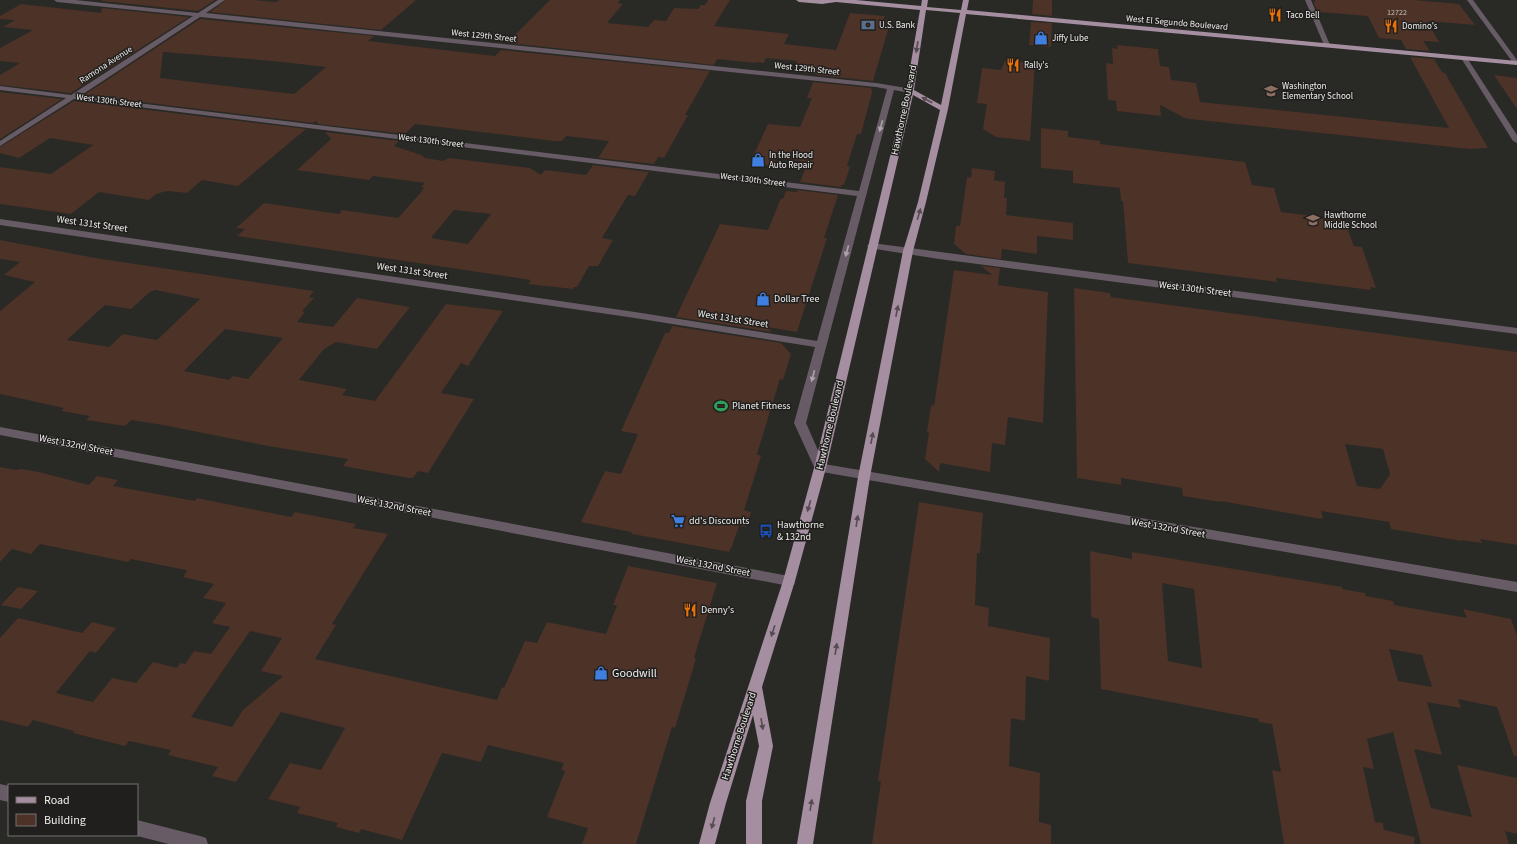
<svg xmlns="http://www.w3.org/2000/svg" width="1517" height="844" viewBox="0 0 1517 844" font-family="'Source Sans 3',sans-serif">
  <rect width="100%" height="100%" fill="#292926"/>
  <!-- building -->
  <path fill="#4c3227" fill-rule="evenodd" d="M102,0H215L198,11L102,1Z
    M226,0H254L276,2L279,0H416L381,30L210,12Z
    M550,0H620L618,3L623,4L607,23L648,27L654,20L666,21L674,8L698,9L701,5H705L708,0H730L714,26L789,34L784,44L836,50L850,13L885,16L883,20H891L873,81L816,75L817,74L793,71L797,61L766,58L764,63L756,62L755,63L717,59L714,65L507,43Z
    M1033,0H1052V16L1032,14Z
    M1315,0H1414L1459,4L1475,25L1427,21L1439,42L1423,41L1430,51L1406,49L1401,40L1379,38L1368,16L1318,12L1314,4Z
    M21,4L101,13L102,8L189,17L71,93L0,85V75L20,63L0,61V48L33,30L3,27L15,20L0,19V16Z
    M200,19L374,36L368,41L495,56L501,50L710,71L685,115H688L664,158L658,157L654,164L598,158L609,141L566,136L562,141H554L415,124L405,134L318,124L316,121L313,123L84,95ZM163,52L273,61L326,67L294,94L160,78Z
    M1031,22L1052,23L1051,47L1029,45Z
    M1117,45L1158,49L1160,66L1169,67L1171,80L1196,83L1200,102L1449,128L1410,57L1434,59L1442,72L1445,73L1488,148L1470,149L1190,119L1185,118L1160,105L1161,116L1117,111L1116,101L1108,100L1106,63L1113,64L1112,48L1118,49Z
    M1005,61L1035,63L1030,141L996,137L983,129L987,104L977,103L982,68L1001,70Z
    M1494,75L1517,78V109Z
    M813,82L871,88L872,93L865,119L861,134H857L847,166L850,167L844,185H841V187L800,182L808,162L776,158L773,166L750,163L768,124L800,127L812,98H807Z
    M0,92L62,99L0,139Z
    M74,101L306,129L238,186L202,180L187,193L167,191L156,194L149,200L99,192L71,214L0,204V167L51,174L93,145L50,138L19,158L0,153V147Z
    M1041,128L1068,131V137L1100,141V144L1245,162L1252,185L1274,188L1281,212L1344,220L1354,246L1362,247L1376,288L1370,287L1371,290L1276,278L1277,282L1128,263L1123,201H1121L1120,188L1073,183V171L1041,168Z
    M325,132L399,141L394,146L421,155L425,158L443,161L449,158L530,168L541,175L545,170L586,175L593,165L649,172L635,196L628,195L602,238L613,240L598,266H589L577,287H574L573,289L528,284L531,280L237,236L245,229L236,228L264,203L339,214L342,210L398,218L423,190H422L424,187H421L425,183L373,176L369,180L297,170L331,139ZM454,210L491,214L468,244L431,238Z
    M972,168L995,171L994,180L1005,182L1004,198H1007L1006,215L1073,223V240L1037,236V254L1002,249L1001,259L966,254L954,244L956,226H960L967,177L971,178Z
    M797,190L838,195L824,238H827L797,332L767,327L772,332L676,317L720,224L768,230L781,198L783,199L786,191L797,192Z
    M0,240L90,257H89L314,291L309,297L314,298L302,311L305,312L297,322L333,327L357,298L410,307L377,349L336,342L324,349L299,380L347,389L342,395L375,401L446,304L503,311L468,366L461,363L441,393L474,399L428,473L418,471L413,478H409L343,466L348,459L268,446L163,425L131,420L125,426L86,420L90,416L61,411L64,408L0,394V311L35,282L4,275L20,262L0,259ZM155,290L200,299L157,340L123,334L109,347L67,340L105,305L131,309L150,292ZM225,329L283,338L248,379L233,376L229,380L184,371Z
    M981,266L1000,268L998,285L1048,292L1043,423L1008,417L1005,445L992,443L990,472L940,463L939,472L925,459L929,433L927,432L931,405L934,406L954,270L992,275Z
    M1074,288L1110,293L1111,297L1517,352V545L1480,539L1482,543L1461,540L1462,541L1391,529L1389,522L1321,511L1323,518H1321V519L1221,501V502L1183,496L1182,488L1121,478V485L1077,478ZM1345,444L1383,449L1390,474L1380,489L1357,486Z
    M672,326L781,343L791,354L783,380L780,379L757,454L761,456L744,510L751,512L746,527L739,526L731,549H730L729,552L660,539L632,534L631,532L581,522L605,471L621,474L638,434L621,431L665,333H669Z
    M0,467L16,470L21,469L39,472L89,485L97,476L118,480L113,486L195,501L197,498L291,517L295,512L356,524L353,528L388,534L332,624L336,625L315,659L497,700L502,687L504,688L525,641L537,643L547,622L606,634L617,605H613L628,566L717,583L694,658L696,659L675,728L672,727L636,844H582L588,828L547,817L565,771L561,770L564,763L488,745L481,762L442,753L402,840L361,829L359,833L336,827L338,823L297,813L300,807L268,799L290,763L321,770L345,728L281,712L236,782L212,776L218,767L168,755L171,750L129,741L125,746L73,733L74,731L33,720L28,727L0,720V638L18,618L82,633L92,622L116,628L96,653L90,651L56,693L93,702L112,678L136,683L153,662L177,668L180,663L185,664L194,651L211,654L230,627L212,623L226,603L203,598L214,584L183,577L187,571L186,570L131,559L128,562L40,544L31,554L12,549L0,562ZM250,631L282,638L261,671L283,676L243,710L232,727L191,717Z
    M919,502L983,513L980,553H977L975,605L989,608L988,626L1050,638L1049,681L1026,676L1025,721L1011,718L1009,766L1040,773L1039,822L1051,825V844H872L881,781H878Z
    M1090,551L1132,559V552L1342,587V589L1365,593L1366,596L1393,601L1394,605L1467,618L1463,609L1511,619L1517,635V756H1514L1497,707L1458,699L1461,708L1427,702L1442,755L1414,749L1431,808L1472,817L1457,765L1517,778V834L1505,831L1509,844H1421L1393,732L1367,739L1374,769L1363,767L1375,822L1383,823L1384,830L1415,837L1414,844H1284L1272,770L1281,772L1272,724L1259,722V719L1101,689L1099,619L1091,617ZM1162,583L1194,589L1202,668L1168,661ZM1389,649L1422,655L1432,687L1398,681Z
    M18,587L38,591L21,609L1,605Z"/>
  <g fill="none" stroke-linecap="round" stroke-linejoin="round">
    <!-- minor -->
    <path fill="#675c65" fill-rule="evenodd" d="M54,0H75L198,13L218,0H225L206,13L876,83L913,89V93H910L894,90L806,423L824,464L1517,582V592L816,471L794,423L815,347L635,318L0,225V219L635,312L817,341L857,196L74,99L0,146V141L66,98L0,90V86L71,95L193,16L57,2ZM200,17L876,87L887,89L859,191L80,96Z
      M1467,0H1473L1517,60V65L1514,64Z
      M1464,56L1467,58L1517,135V143L1513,141L1461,58Z
      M872,243L1517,328V334L939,259L869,248L867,246L869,244Z
      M0,427L789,576L794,577L795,581L794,585L789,586L0,435Z
      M0,784L9,786V802L0,800Z
      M137,820L200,836L206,838L208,844H169L137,836L135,835H137Z"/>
    <!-- tertiary -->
    <path fill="#675c65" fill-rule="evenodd" d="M1305,0H1311L1330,45L1329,46L1324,45Z"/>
    <!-- primary -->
    <path fill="#a48ea0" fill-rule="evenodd" d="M796,0H856L921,6L922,0H928L927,7L961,10L963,0H969L967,10L1517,61V65L966,14L948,109L926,202L913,251L870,477L813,844H797L858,477L903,251L918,202L940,110L913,95L826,468L795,581L762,687L773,746L762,801V844H746V801L759,746L753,715L726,803L715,844H699L710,803L783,581L814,468L906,91L920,10L836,2L822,4L799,2ZM926,10L960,13L941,105L914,90Z"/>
  </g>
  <!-- one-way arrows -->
  <defs><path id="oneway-solid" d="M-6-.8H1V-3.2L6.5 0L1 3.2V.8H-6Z"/></defs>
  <g fill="#554b51">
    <use href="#oneway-solid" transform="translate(917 47) rotate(99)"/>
    <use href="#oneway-solid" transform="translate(927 100) rotate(-152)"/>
    <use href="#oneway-solid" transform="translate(919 214) rotate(-74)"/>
    <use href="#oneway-solid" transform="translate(897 311) rotate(-79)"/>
    <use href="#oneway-solid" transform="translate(872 438) rotate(-79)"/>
    <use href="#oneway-solid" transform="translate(809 506) rotate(106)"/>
    <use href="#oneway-solid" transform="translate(857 521) rotate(-81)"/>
    <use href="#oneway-solid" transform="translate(773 631) rotate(108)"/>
    <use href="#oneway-solid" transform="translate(836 649) rotate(-81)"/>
    <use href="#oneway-solid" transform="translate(762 724) rotate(80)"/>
    <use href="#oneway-solid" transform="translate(811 805) rotate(-81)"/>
    <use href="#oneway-solid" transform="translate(713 823) rotate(105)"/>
  </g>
  <g fill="#aba5a9">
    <use href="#oneway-solid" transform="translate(881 126) rotate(105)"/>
    <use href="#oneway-solid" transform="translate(847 251) rotate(105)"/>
    <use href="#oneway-solid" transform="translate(813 376) rotate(105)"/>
  </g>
  <!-- icons -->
  <defs>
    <g id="restaurant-bare" transform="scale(1.08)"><path d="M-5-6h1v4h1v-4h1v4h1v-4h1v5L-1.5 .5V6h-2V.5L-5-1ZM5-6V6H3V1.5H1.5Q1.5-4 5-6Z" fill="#e8710a" stroke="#201f1d" stroke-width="2.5" paint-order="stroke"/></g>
    <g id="bank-bare" transform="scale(1.08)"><path d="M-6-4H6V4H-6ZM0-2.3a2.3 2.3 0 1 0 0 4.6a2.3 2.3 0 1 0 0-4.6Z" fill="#5c6f8a" stroke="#201f1d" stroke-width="2.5" paint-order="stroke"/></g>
    <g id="shop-bare" transform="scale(1.08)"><path d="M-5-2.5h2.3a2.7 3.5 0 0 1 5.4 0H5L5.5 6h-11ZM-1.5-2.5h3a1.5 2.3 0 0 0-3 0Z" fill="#3f7fe0" stroke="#201f1d" stroke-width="2.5" paint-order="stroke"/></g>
    <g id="school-bare" transform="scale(1.08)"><path d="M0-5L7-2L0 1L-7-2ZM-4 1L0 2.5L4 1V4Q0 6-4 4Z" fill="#8d6e63" stroke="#201f1d" stroke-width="2.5" paint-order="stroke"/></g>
    <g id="stadium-bare" transform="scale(1.08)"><path d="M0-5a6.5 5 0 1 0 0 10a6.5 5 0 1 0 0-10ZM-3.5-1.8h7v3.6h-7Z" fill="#2e9e5b" stroke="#201f1d" stroke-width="2.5" paint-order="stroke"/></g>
    <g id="supermarket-bare" transform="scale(1.08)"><path d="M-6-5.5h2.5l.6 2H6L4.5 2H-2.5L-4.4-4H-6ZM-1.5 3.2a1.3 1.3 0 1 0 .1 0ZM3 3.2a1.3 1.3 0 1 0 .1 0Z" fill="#3f7fe0" stroke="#201f1d" stroke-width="2.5" paint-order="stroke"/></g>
    <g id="bus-bare" transform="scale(1.08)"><path d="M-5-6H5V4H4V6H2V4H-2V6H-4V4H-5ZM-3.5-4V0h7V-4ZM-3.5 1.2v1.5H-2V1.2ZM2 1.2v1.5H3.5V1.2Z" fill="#1a4fb4" stroke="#201f1d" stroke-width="2.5" paint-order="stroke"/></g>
  </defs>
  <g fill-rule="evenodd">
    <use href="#restaurant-bare" x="1275" y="15"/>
    <use href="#bank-bare" x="868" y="25"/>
    <use href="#restaurant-bare" x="1391" y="26"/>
    <use href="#shop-bare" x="1041" y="38"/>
    <use href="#restaurant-bare" x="1013" y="65"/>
    <use href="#school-bare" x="1271" y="91"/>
    <use href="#shop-bare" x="758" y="160"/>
    <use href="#school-bare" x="1313" y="220"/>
    <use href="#shop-bare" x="763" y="299"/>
    <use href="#stadium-bare" x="721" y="406"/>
    <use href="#supermarket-bare" x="678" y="521"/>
    <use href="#bus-bare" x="766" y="531"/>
    <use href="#restaurant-bare" x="690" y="610"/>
    <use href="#shop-bare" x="601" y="673"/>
  </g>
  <g text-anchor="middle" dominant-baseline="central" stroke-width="3" stroke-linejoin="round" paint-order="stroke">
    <!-- number labels -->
    <g font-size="8" fill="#c6bfbc">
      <text x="1397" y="12">12722</text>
    </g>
    <!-- far-poi labels -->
    <g font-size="9" fill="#efeeed" stroke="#201f1d" text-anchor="start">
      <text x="1286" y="15">Taco Bell</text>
      <text x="879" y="25">U.S. Bank</text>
      <text x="1402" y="26">Domino's</text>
      <text x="1052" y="38">Jiffy Lube</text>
      <text x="1024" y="65">Rally's</text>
      <text x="1282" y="86">Washington<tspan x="1282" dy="10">Elementary School</tspan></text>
      <text x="769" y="155">In the Hood<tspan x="769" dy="10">Auto Repair</tspan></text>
      <text x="1324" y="215">Hawthorne<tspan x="1324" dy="10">Middle School</tspan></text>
    </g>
    <!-- far-street labels -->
    <g font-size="9" fill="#efeeed" stroke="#201f1d">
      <text transform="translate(1177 23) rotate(5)">West El Segundo Boulevard</text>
      <text transform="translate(484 36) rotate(6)">West 129th Street</text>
      <text transform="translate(106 65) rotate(-33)">Ramona Avenue</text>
      <text transform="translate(807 69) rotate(6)">West 129th Street</text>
      <text transform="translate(109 101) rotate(7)">West 130th Street</text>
      <text transform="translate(431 141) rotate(7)">West 130th Street</text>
      <text transform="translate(753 180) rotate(7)">West 130th Street</text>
    </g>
    <!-- street labels -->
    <g font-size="10" fill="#efeeed" stroke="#201f1d">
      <text transform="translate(904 110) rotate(-78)">Hawthorne Boulevard</text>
      <text transform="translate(92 224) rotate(8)">West 131st Street</text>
      <text transform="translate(412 271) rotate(8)">West 131st Street</text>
      <text transform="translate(1195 289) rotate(7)">West 130th Street</text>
      <text transform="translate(733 319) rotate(9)">West 131st Street</text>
      <text transform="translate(830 425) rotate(-77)">Hawthorne Boulevard</text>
      <text transform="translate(76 445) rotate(11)">West 132nd Street</text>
      <text transform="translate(394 506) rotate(11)">West 132nd Street</text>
      <text transform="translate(1168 528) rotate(10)">West 132nd Street</text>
      <text transform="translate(713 566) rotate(11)">West 132nd Street</text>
      <text transform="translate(739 736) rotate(-72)">Hawthorne Boulevard</text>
    </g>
    <!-- poi labels -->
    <g font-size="10" fill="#efeeed" stroke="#201f1d" text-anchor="start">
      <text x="774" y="299">Dollar Tree</text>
      <text x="732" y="406">Planet Fitness</text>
      <text x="689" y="521">dd's Discounts</text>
      <text x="777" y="525">Hawthorne<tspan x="777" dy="12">&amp; 132nd</tspan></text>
      <text x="701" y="610">Denny's</text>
    </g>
    <!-- near-poi labels -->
    <g font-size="12" fill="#efeeed" stroke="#201f1d" text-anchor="start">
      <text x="612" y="673">Goodwill</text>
    </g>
  </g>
  <!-- legend -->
  <rect x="8" y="784" width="130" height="52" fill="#201f1d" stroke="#737270"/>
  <rect x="16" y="797" width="20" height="6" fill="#a48ea0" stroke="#737270"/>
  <text x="44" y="804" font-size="12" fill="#efeeed">Road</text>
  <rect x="16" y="814" width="20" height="12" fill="#4c3227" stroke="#737270"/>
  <text x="44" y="824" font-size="12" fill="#efeeed">Building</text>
</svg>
